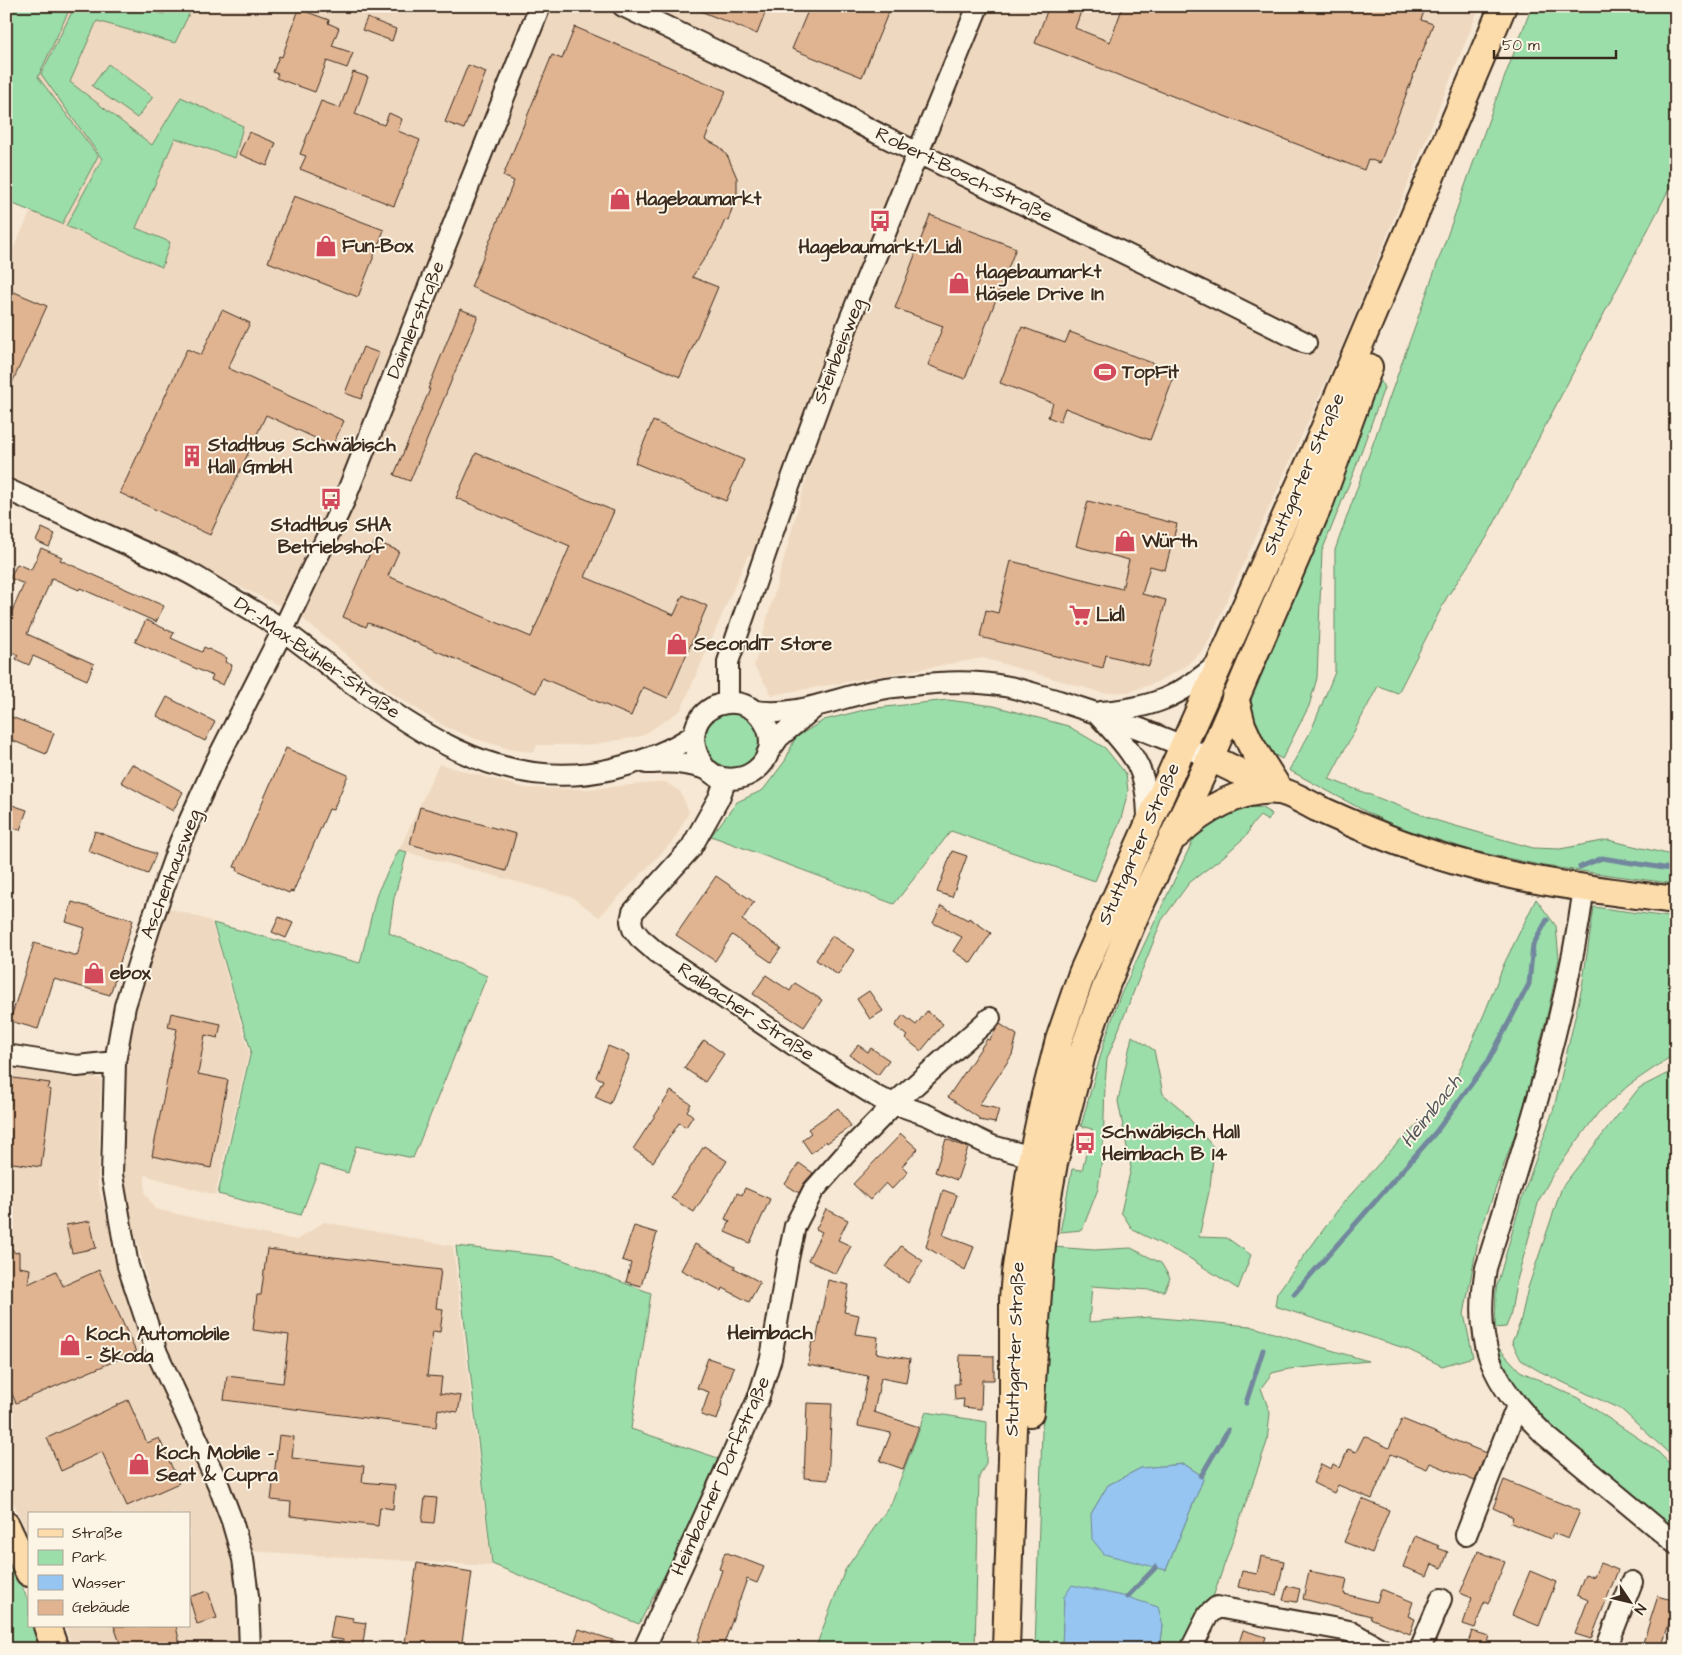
<svg xmlns="http://www.w3.org/2000/svg" width="1682" height="1655" viewBox="0 0 1682 1655" font-family="'Architects Daughter',sans-serif">
  <rect width="100%" height="100%" fill="#f6e8d4"/>
  <filter id="ink" filterUnits="userSpaceOnUse"><feTurbulence type="fractalNoise" baseFrequency=".02" numOctaves="2"/><feDisplacementMap in="SourceGraphic" scale="10" xChannelSelector="R" yChannelSelector="G"/><feConvolveMatrix kernelMatrix="1 2 1 2 8 2 1 2 1" color-interpolation-filters="sRGB"/></filter>
  <g filter="url(#ink)">
    <!-- built -->
    <path fill="#efd8c0" d="M71,6H139L162,11L165,6H1480L1344,342L1206,647L1185,667L1155,683L1128,692L1103,693L983,658L772,695L754,666L812,458L796,450L756,557L748,555L681,710L642,736L590,745H537L534,752L513,750L473,738L444,726L395,695L297,614L6,475V264L31,211L62,224L98,156L38,77Z
      M439,764L525,788L588,789L665,782L680,791L689,812L674,840L599,917L572,897L399,850Z
      M162,906L211,921L249,1052L215,1195L145,1175V1193L155,1209L268,1235L297,1240L324,1222L453,1246L491,1566L248,1551L240,1511L165,1347L125,1195L121,1069L139,976Z
      M6,1058L101,1079L98,1185L148,1360L221,1514L243,1622L240,1649H73L65,1626H189V1514H29V1536L6,1487Z"/>
    <!-- green -->
    <path fill="#9bdeaa" stroke="#6b8464" fill-rule="evenodd" d="M6,6H71L38,77L98,156L62,224L6,201Z
      M75,6H128L164,14L167,6H193L175,43L97,21L70,82L152,145L181,97L243,126L235,158L175,138L136,228L170,242L162,267L66,226L102,159L41,74Z
      M1532,6H1676V176L1487,537L1447,597L1398,693L1378,686L1329,779L1438,821L1533,848L1560,849L1608,840L1676,856V884L1544,866L1470,850L1398,827L1372,815L1289,770L1311,731L1335,672V550L1495,102Z
      M108,64L153,97L137,118L92,86Z
      M1380,379L1384,388L1355,469L1322,551L1317,678L1309,706L1282,759L1271,753L1262,745L1250,707L1255,682L1372,383Z
      M948,700L994,706L1068,726L1105,748L1126,774L1128,791L1121,819L1095,881L951,831L894,904L711,836L737,802L763,790L785,761L795,738L824,720L868,709Z
      M728,713H738L748,717L755,724L762,743L756,761L730,773L706,759C704,734 699,722 728,713Z
      M1246,806L1262,808L1272,814L1268,821L1260,816L1250,827L1248,834L1224,856L1189,883L1162,920L1107,1059L1105,1084L1103,1149L1098,1189L1082,1230L1060,1232L1072,1169L1082,1170L1092,1129L1081,1126L1104,1043L1120,996L1194,838L1217,816Z
      M399,850L407,852L394,898L389,933L487,976L413,1158L356,1146L348,1173L320,1165L301,1215L218,1194L251,1051L213,923L360,963L377,893Z
      M1536,899L1556,926L1559,959L1548,1012L1521,1117L1479,1235L1464,1314L1473,1357L1442,1366L1407,1349L1275,1306L1277,1293L1343,1203L1395,1146L1441,1102L1457,1076L1485,1012L1504,964Z
      M1594,907L1676,918V1053L1629,1085L1598,1113L1553,1174L1539,1200L1516,1284L1510,1317L1506,1327L1495,1328L1496,1289L1521,1201L1554,1108L1582,987Z
      M1132,1036L1154,1050L1163,1094L1181,1109L1214,1148L1210,1187L1199,1237L1227,1238L1251,1255L1238,1289L1186,1256L1133,1230L1121,1212L1131,1168L1118,1101Z
      M1676,1069V1460L1622,1410L1539,1371L1521,1360L1512,1342L1520,1323L1528,1288L1562,1187L1639,1088Z
      M456,1246L555,1257L651,1293L631,1429L718,1458L677,1551L639,1624L492,1564Z
      M1053,1247L1094,1250L1131,1248L1161,1263L1170,1278L1164,1291L1092,1286L1089,1322L1149,1317L1250,1326L1368,1361L1289,1369L1272,1373L1261,1388L1270,1413L1267,1442L1212,1600L1188,1649H1160L1163,1626L1064,1597L1062,1649H1035L1042,1431ZM1184,1464L1204,1477L1166,1570L1156,1567L1091,1514L1108,1485L1141,1468Z
      M1494,1343L1520,1371L1578,1398L1656,1450L1676,1470V1532L1561,1434L1526,1400L1504,1373Z
      M926,1412L987,1422L986,1463L979,1477L975,1649H815L845,1570L891,1504Z
      M6,1549L29,1603V1626H37L45,1649H6Z"/>
    <!-- water -->
    <path fill="#96c5f1" stroke="#72879d" d="M1184,1464L1204,1477L1166,1570L1104,1554L1092,1539L1091,1514L1108,1485L1141,1468Z
      M1072,1585L1127,1597L1158,1607L1163,1626L1160,1649H1062L1064,1597Z"/>
    <g fill="none" stroke-linecap="round" stroke-linejoin="round">
      <!-- stream -->
      <path stroke="#72879d" stroke-width="5" d="M1580,867L1602,858L1676,870
        M1294,1294L1436,1132L1489,1060L1529,984L1533,945L1547,920
        M1246,1403L1263,1350
        M1201,1476L1228,1430
        M1127,1597L1156,1567"/>
    </g>
    <!-- building -->
    <path fill="#e0b491" stroke="#3b2a1e" d="M688,6H768L757,34Z
      M810,6H891L862,77L792,49Z
      M1049,6H1083L1075,28L1110,42L1123,6H1426L1421,20L1433,24L1380,163L1368,159L1364,170L1035,43Z
      M299,9L329,20L328,23L339,28L332,46L353,53L347,68L327,61L315,92L276,78L278,74L273,72L279,56L282,57Z
      M367,18L396,29L392,41L362,30Z
      M575,27L726,91L705,139L720,147L728,157L737,178V193L728,221L725,220L716,241L692,277L718,287L680,377L471,287L514,181L503,176L552,55L562,59Z
      M468,65L486,72L464,129L445,122Z
      M353,72L368,77L355,114L384,125L389,113L402,119L398,131L420,140L394,206L300,169L306,156L300,154L321,101L340,108Z
      M249,132L276,143L267,166L239,154Z
      M294,196L384,230L358,297L268,262Z
      M930,215L1016,248L965,379L928,365L943,326L895,308Z
      M14,292L47,306L6,396V310Z
      M460,309L478,316L410,481L394,475L430,389H428Z
      M222,310L250,323L228,368L344,421L332,446L266,415L210,535L120,493L187,349L201,355Z
      M1022,327L1065,343L1070,332L1176,372L1150,440L1065,408L1060,422L1048,417L1053,403L1000,383Z
      M363,347L379,353L361,399L345,393Z
      M653,421L744,460L726,501L635,463Z
      M476,453L614,511L585,577L674,615L683,595L707,606L668,698L643,687L631,716L542,678L536,693L382,628L368,623L366,627L343,617L375,541L399,551L388,576L531,637L570,546L456,498Z
      M1088,501L1177,524L1165,570L1150,566L1142,594L1166,600L1149,666L1106,655L1103,668L980,637L986,610L998,613L1011,561L1122,589L1129,560L1076,546Z
      M42,528L55,534L49,547L36,541Z
      M41,548L62,557L60,560L164,606L156,622L80,588L79,590L52,578L27,634L94,664L87,680L33,656L29,665L16,659L18,655L6,649V625L24,584L10,578L17,564L31,570Z
      M146,620L174,633L171,638L202,652L204,647L227,658L225,662L232,665L223,685L211,680L213,676L135,642Z
      M167,697L215,722L205,741L157,716Z
      M6,715L54,733L46,754L6,738Z
      M286,748L348,775L333,810L329,809L293,892L290,891L289,893L237,871L238,868L234,867Z
      M132,764L183,792L173,811L121,782Z
      M6,803L27,810L20,830L6,826Z
      M420,807L516,834L506,871L410,844Z
      M95,831L156,854L148,874L88,851Z
      M952,851L967,856L952,897L937,892Z
      M716,876L754,902L742,920L781,948L771,962L732,935L715,961L676,935Z
      M72,902L133,920L110,995L54,979L38,1029L10,1021L34,943L77,956L85,928L66,922Z
      M941,906L968,920L969,918L991,933L971,963L953,951L962,937L933,923Z
      M279,917L293,923L286,938L272,932Z
      M832,936L854,950L838,975L816,960Z
      M766,975L790,991L795,983L822,1000L804,1027L753,994Z
      M869,991L883,1011L870,1019L857,999Z
      M927,1011L943,1024L921,1051L905,1038L907,1036L895,1026L903,1015L916,1025Z
      M171,1013L221,1024L218,1038L205,1035L198,1074L228,1080L211,1168L152,1156L177,1029L168,1027Z
      M1000,1024L1017,1035L1012,1055L979,1105L999,1109L995,1123L979,1120V1118L948,1097L987,1039L989,1040Z
      M704,1040L724,1054L705,1082L684,1068Z
      M858,1045L868,1052L871,1048L889,1060L878,1075L850,1055Z
      M608,1046L630,1055L610,1104L595,1097L603,1080L596,1077Z
      M6,1077L50,1083L48,1089L51,1090L41,1167L6,1162Z
      M671,1091L691,1104L687,1111L693,1116L686,1127L679,1123L653,1162L633,1149Z
      M838,1108L851,1126L827,1143L826,1141L811,1153L802,1140L811,1133L808,1129Z
      M901,1134L918,1149L902,1166L908,1172L892,1189L886,1183L870,1200L853,1184Z
      M946,1139L968,1148L957,1180L935,1172Z
      M704,1146L727,1161L694,1212L671,1198Z
      M799,1163L813,1173L804,1183L799,1193L785,1184Z
      M745,1188L770,1199L750,1243L725,1232L730,1221L725,1219L737,1193L742,1195Z
      M943,1190L957,1195L943,1235L974,1247L965,1270L926,1247Z
      M826,1209L848,1220L838,1240L851,1246L836,1274L808,1260L822,1232L816,1229Z
      M90,1221L96,1248L72,1253L66,1225Z
      M634,1226L657,1233L641,1286L626,1282L631,1263L622,1260Z
      M6,1240L15,1253L19,1252V1267L30,1269L28,1284L56,1271L63,1286L99,1270L136,1352L16,1403L6,1381Z
      M695,1244L735,1266L734,1268L760,1282L749,1302L723,1288L722,1291L681,1270Z
      M901,1246L923,1261L908,1283L886,1267Z
      M267,1249L441,1270L436,1308L443,1309L440,1332L433,1331L427,1376L442,1377L440,1393L461,1396L458,1412L438,1409L436,1427L224,1400L227,1376L283,1383L289,1335L253,1330L257,1295H261Z
      M828,1280L849,1285L844,1312L859,1315L855,1334L878,1337L876,1353L910,1359L906,1383L881,1378L874,1412L919,1427L903,1469L880,1461L891,1433L858,1426L868,1376L808,1365L812,1341L816,1342Z
      M960,1355L994,1356V1380H982L981,1409L963,1407L964,1399L955,1400L954,1384H959Z
      M708,1358L734,1367L721,1404L722,1405L717,1420L701,1415L709,1392L697,1388Z
      M128,1400L147,1443L159,1438L179,1483L127,1506L102,1452L61,1471L47,1438Z
      M807,1403L832,1404L828,1480L804,1478Z
      M1402,1419L1486,1453L1475,1481L1430,1463L1427,1469L1391,1454L1372,1499L1338,1485L1334,1493L1313,1483L1321,1464L1331,1469L1333,1464L1340,1468L1348,1449L1356,1452L1364,1436L1389,1448Z
      M279,1435L294,1437L292,1458L364,1466L362,1482L395,1485L393,1509L380,1507L378,1526L290,1516L291,1502L271,1500Z
      M1504,1480L1580,1511L1568,1539L1553,1533L1551,1539L1511,1523L1513,1517L1493,1508Z
      M425,1497L437,1498L434,1523L422,1522Z
      M1362,1499L1389,1510L1372,1553L1344,1542Z
      M1415,1536L1439,1546L1438,1548L1448,1552L1442,1568L1432,1564L1427,1576L1403,1567Z
      M1478,1551L1505,1562L1488,1604L1484,1602L1475,1628L1463,1624L1472,1598L1460,1593Z
      M725,1552L764,1567L757,1583L747,1579L722,1649H695L722,1570L719,1569Z
      M1261,1556L1284,1561L1277,1595L1238,1587L1242,1571L1257,1574Z
      M417,1563L472,1572L461,1649H404Z
      M1600,1563L1618,1570L1591,1639L1575,1634L1588,1600L1577,1595L1585,1574L1594,1577Z
      M1309,1571L1347,1579L1344,1594L1377,1602L1381,1589L1413,1602L1408,1616L1415,1619L1410,1634L1370,1618L1371,1616L1303,1599Z
      M1530,1571L1556,1582L1539,1626L1512,1615Z
      M1287,1586L1300,1589L1297,1602L1283,1600Z
      M208,1591L217,1618L197,1624L189,1597Z
      M1658,1596L1676,1601L1661,1649H1641Z
      M334,1615L353,1618L352,1621L366,1623L362,1649H341L343,1640L330,1638Z
      M114,1626H176L181,1649H122Z
      M579,1629L631,1646V1649H572Z
      M1243,1630L1266,1637L1262,1649H1237Z
      M1472,1631L1489,1636L1485,1649H1466Z"/>
    <g fill="none" stroke-linecap="round" stroke-linejoin="round">
      <!-- minor casing -->
      <g stroke="#3b2a1e" stroke-width="24">
        <path id="minor" d="M623,6L768,76L879,134L1216,298L1306,343
          M6,489C49,508 91,528 133,547C156,558 181,567 203,581C230,598 260,613 285,632C382,704 481,800 612,769C641,762 669,752 694,735
          M728,703V662L779,514L848,324L978,6
          M756,711C803,718 847,692 894,687C930,683 967,679 1004,686C1022,689 1041,696 1059,701C1114,718 1169,739 1222,763
          M1101,712C1153,708 1179,697 1219,663
          M1097,714C1110,728 1125,743 1135,760C1146,778 1148,801 1148,821
          M767,754L779,737L814,708
          M646,763C658,763 672,761 684,764C690,765 697,766 703,768C708,769 711,773 716,776C729,781 745,779 756,770C789,743 758,691 718,705C689,716 689,747 705,768
          M726,779L719,798L691,848L633,912L631,921L633,929L640,938L656,952L797,1047L866,1090L879,1098L927,1115L992,1146L1032,1157
          M1584,888C1566,1019 1525,1143 1486,1268C1473,1344 1491,1382 1545,1435L1676,1544
          M6,1055L77,1066L115,1062
          M1466,1535L1517,1406
          M250,1649L248,1596L243,1559L232,1521L218,1484L157,1353L128,1266L112,1175L115,1062L125,1006L150,926L180,842L216,762L283,630L344,501L540,6
          M644,1649L758,1399L771,1358L788,1259L795,1226L813,1191L851,1148L895,1103L990,1018
          M1191,1649L1208,1615L1217,1607L1349,1631L1381,1649
          M1420,1649L1441,1599
          M1606,1649L1632,1582"/>
      </g>
      <!-- major casing -->
      <g stroke="#3b2a1e" stroke-width="30">
        <path id="major" d="M1235,697L1242,725L1251,745L1280,791
          M1223,764L1266,785
          M1177,835C1202,810 1243,787 1279,791C1289,792 1307,803 1317,808C1348,822 1380,836 1412,847C1497,878 1586,889 1676,900
          M1030,1413L1039,1277L1045,1213L1054,1163L1083,1051L1107,983L1136,914L1210,758L1321,500L1369,367
          M6,1525L29,1573
          M47,1626L55,1649
          M1006,1649L1013,1427V1299L1015,1274L1032,1157L1045,1095L1059,1040L1082,973L1316,448L1503,6"/>
      </g>
      <!-- minor -->
      <use href="#minor" stroke="#fcf5e5" stroke-width="20"/>
      <!-- major -->
      <use href="#major" stroke="#fddcac" stroke-width="26"/>
    </g>
  </g>
  <!-- icons -->
  <defs>
    <g id="shop-bare" transform="scale(1.725)"><path d="M-5-2.5h2.3a2.7 3.5 0 0 1 5.4 0H5L5.5 6h-11ZM-1.5-2.5h3a1.5 2.3 0 0 0-3 0Z" fill="#d1495b" stroke="#fcf5e5" stroke-width="2.5" paint-order="stroke"/></g>
    <g id="bus-bare" transform="scale(1.725)"><path d="M-5-6H5V4H4V6H2V4H-2V6H-4V4H-5ZM-3.5-4V0h7V-4ZM-3.5 1.2v1.5H-2V1.2ZM2 1.2v1.5H3.5V1.2Z" fill="#d1495b" stroke="#fcf5e5" stroke-width="2.5" paint-order="stroke"/></g>
    <g id="stadium-bare" transform="scale(1.725)"><path d="M0-5a6.5 5 0 1 0 0 10a6.5 5 0 1 0 0-10ZM-3.5-1.8h7v3.6h-7Z" fill="#d1495b" stroke="#fcf5e5" stroke-width="2.5" paint-order="stroke"/></g>
    <g id="building-bare" transform="scale(1.725)"><path d="M-4-6H4V6H1V3H-1V6H-4ZM-2.5-4.3h1.7v1.8h-1.7ZM.8-4.3h1.7v1.8H.8ZM-2.5-1h1.7V.8h-1.7ZM.8-1h1.7V.8H.8Z" fill="#d1495b" stroke="#fcf5e5" stroke-width="2.5" paint-order="stroke"/></g>
    <g id="supermarket-bare" transform="scale(1.725)"><path d="M-6-5.5h2.5l.6 2H6L4.5 2H-2.5L-4.4-4H-6ZM-1.5 3.2a1.3 1.3 0 1 0 .1 0ZM3 3.2a1.3 1.3 0 1 0 .1 0Z" fill="#d1495b" stroke="#fcf5e5" stroke-width="2.5" paint-order="stroke"/></g>
  </defs>
  <g fill-rule="evenodd">
    <use href="#shop-bare" x="620" y="199"/>
    <use href="#bus-bare" x="880" y="221"/>
    <use href="#shop-bare" x="326" y="246"/>
    <use href="#shop-bare" x="959" y="283"/>
    <use href="#stadium-bare" x="1105" y="372"/>
    <use href="#building-bare" x="192" y="456"/>
    <use href="#bus-bare" x="331" y="499"/>
    <use href="#shop-bare" x="1125" y="541"/>
    <use href="#supermarket-bare" x="1080" y="615"/>
    <use href="#shop-bare" x="677" y="644"/>
    <use href="#shop-bare" x="94" y="973"/>
    <use href="#bus-bare" x="1085" y="1143"/>
    <use href="#shop-bare" x="70" y="1345"/>
    <use href="#shop-bare" x="139" y="1464"/>
  </g>
  <g text-anchor="middle" dominant-baseline="central" stroke-width="4" stroke-linejoin="round" paint-order="stroke">
    <!-- street labels -->
    <g font-size="19" fill="#3b2a1e" stroke="#fcf5e5">
      <text transform="translate(964 175) rotate(26)">Robert-Bosch-Straße</text>
      <text transform="translate(416 320) rotate(-68)">Daimlerstraße</text>
      <text transform="translate(839 351) rotate(-69)">Steinbeisweg</text>
      <text transform="translate(1304 474) rotate(-66)">Stuttgarter Straße</text>
      <text transform="translate(317 658) rotate(35)">Dr.-Max-Bühler-Straße</text>
      <text transform="translate(1139 844) rotate(-66)">Stuttgarter Straße</text>
      <text transform="translate(171 874) rotate(-69)">Aschenhausweg</text>
      <text transform="translate(746 1012) rotate(34)">Raibacher Straße</text>
      <text transform="translate(1015 1349) rotate(-88)">Stuttgarter Straße</text>
      <text transform="translate(721 1476) rotate(-66)">Heimbacher Dorfstraße</text>
    </g>
    <!-- poi labels -->
    <g font-size="19" font-weight="bold" fill="#3b2a1e" stroke="#fcf5e5" text-anchor="start">
      <text x="636" y="199">Hagebaumarkt</text>
      <text x="342" y="246">Fun-Box</text>
      <text x="880" y="247" text-anchor="middle">Hagebaumarkt/Lidl</text>
      <text x="976" y="272">Hagebaumarkt<tspan x="976" dy="22">Häsele Drive In</tspan></text>
      <text x="1122" y="372">TopFit</text>
      <text x="208" y="445">Stadtbus Schwäbisch<tspan x="208" dy="22">Hall GmbH</tspan></text>
      <text x="331" y="525" text-anchor="middle">Stadtbus SHA<tspan x="331" dy="22">Betriebshof</tspan></text>
      <text x="1142" y="541">Würth</text>
      <text x="1096" y="615">Lidl</text>
      <text x="694" y="644">SecondIT Store</text>
      <text x="110" y="973">ebox</text>
      <text x="1102" y="1132">Schwäbisch Hall<tspan x="1102" dy="22">Heimbach B 14</tspan></text>
      <text x="86" y="1334">Koch Automobile<tspan x="86" dy="22">- Škoda</tspan></text>
      <text x="156" y="1453">Koch Mobile -<tspan x="156" dy="22">Seat &amp; Cupra</tspan></text>
    </g>
    <!-- water labels -->
    <g font-size="20" font-style="italic" fill="#56585d" stroke="#fcf5e5">
      <text transform="translate(1431 1111) rotate(-52)">Heimbach</text>
    </g>
    <!-- neighbourhood labels -->
    <g font-size="20" font-weight="bold" fill="#3b2a1e" stroke="#fcf5e5">
      <text x="770" y="1333">Heimbach</text>
    </g>
  </g>
  <!-- margin -->
  <rect width="1682" height="1655" fill="none" stroke="#fcf5e5" stroke-width="25"/>
  <rect x="12" y="12" width="1657" height="1630" fill="none" stroke="#3b2a1e" stroke-width="2" filter="url(#ink)"/>
  <!-- legend -->
  <rect x="28" y="1512" width="162" height="115" fill="#fcf5e5" stroke="#afa495"/>
  <rect x="38" y="1529" width="25" height="8" fill="#fddcac" stroke="#afa495"/>
  <text x="72" y="1538" font-size="15" fill="#3b2a1e">Straße</text>
  <rect x="38" y="1550" width="25" height="15" fill="#9bdeaa" stroke="#afa495"/>
  <text x="72" y="1562" font-size="15" fill="#3b2a1e">Park</text>
  <rect x="38" y="1575" width="25" height="15" fill="#96c5f1" stroke="#afa495"/>
  <text x="72" y="1588" font-size="15" fill="#3b2a1e">Wasser</text>
  <rect x="38" y="1600" width="25" height="15" fill="#e0b491" stroke="#afa495"/>
  <text x="72" y="1612" font-size="15" fill="#3b2a1e">Gebäude</text>
  <!-- north arrow -->
  <g transform="translate(1630 1602) rotate(125)" stroke="#fcf5e5" stroke-width="4" paint-order="stroke">
  <path d="M0-4L9 19L0 12L-9 19Z" fill="#3b2a1e"/>
  <text y="-8" font-size="14" font-weight="bold" text-anchor="middle" fill="#3b2a1e">N</text>
  </g>
  <!-- scale -->
  <path d="M1494 50v8h122v-8" fill="none" stroke="#3b2a1e" stroke-width="2.5"/>
  <text x="1502" y="50" font-size="15" fill="#3b2a1e" stroke="#fcf5e5" stroke-width="4" paint-order="stroke">50 m</text>
</svg>
